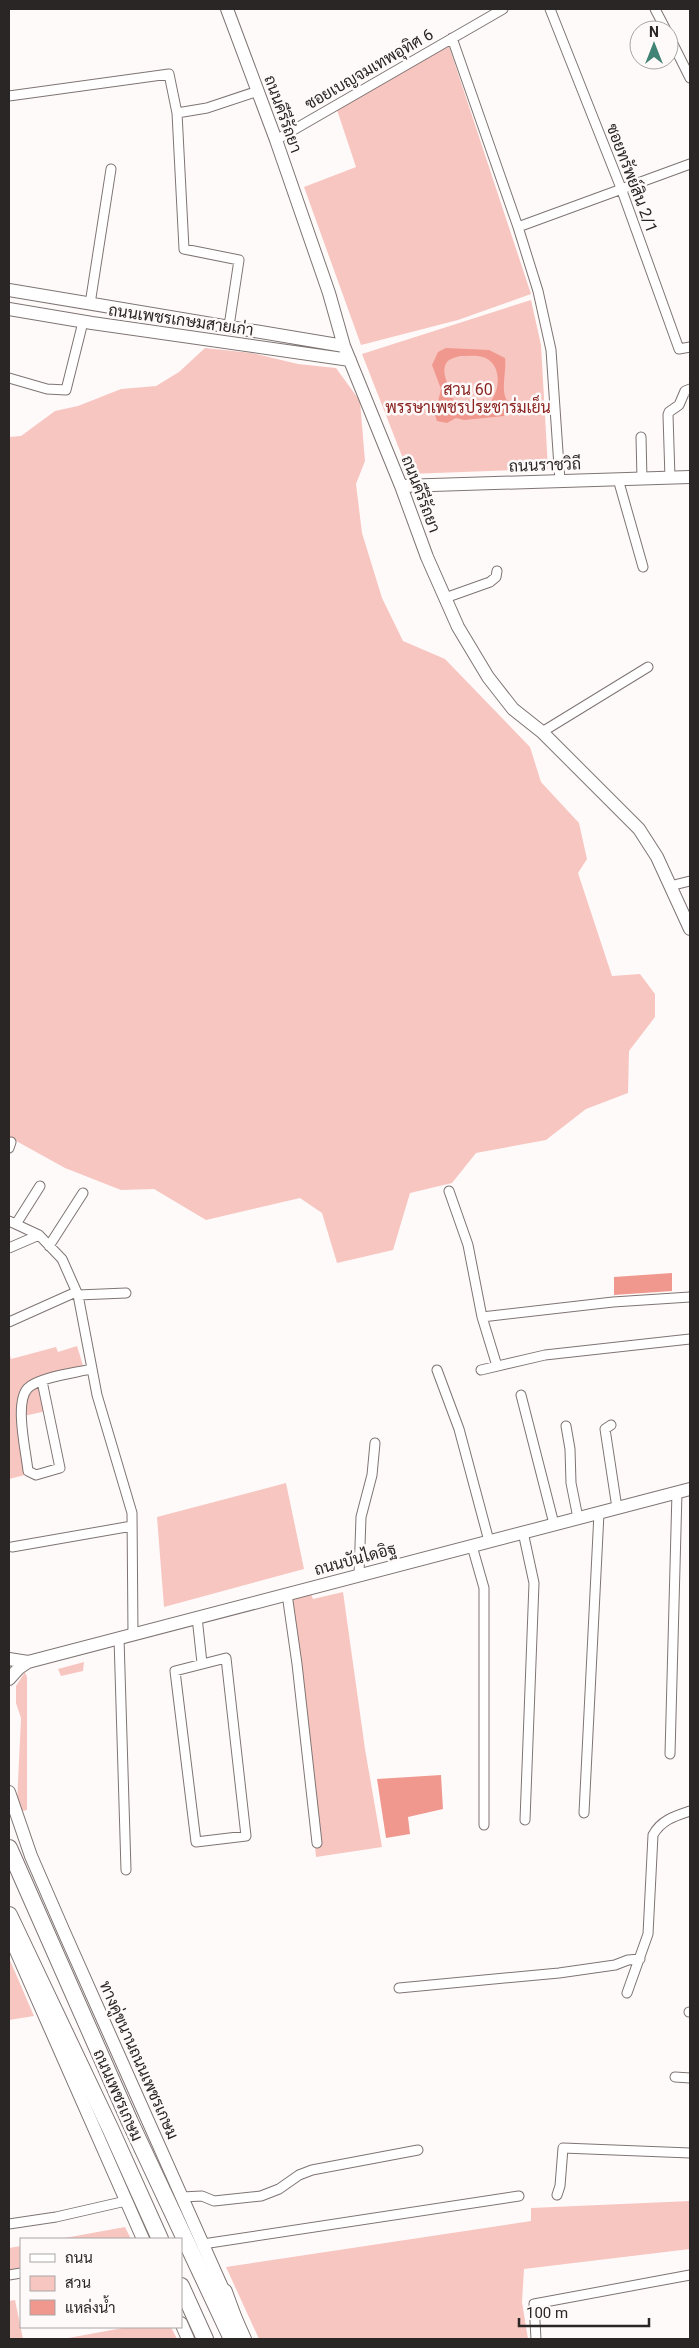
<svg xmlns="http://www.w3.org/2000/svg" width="699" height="2348" viewBox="0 0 699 2348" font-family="Roboto,Sarabun,sans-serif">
  <rect width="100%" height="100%" fill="#fffafa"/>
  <!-- green -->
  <path fill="#f8c6c0" d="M449,46L531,294L458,320L361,345L304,187L356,167L337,110Z
    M531,300L541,345L548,469L409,474L362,354Z
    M205,348L252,353L298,364L336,368L360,401L365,461L356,484L362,533L382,598L403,641L445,659L530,747L541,782L579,823L587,859L578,873L612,976L640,974L655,994V1017L629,1051L628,1093L586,1109L546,1140L476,1153L452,1183L410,1193L393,1250L337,1263L322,1213L300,1198L206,1220L154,1189L121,1190L65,1168L9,1137V437L21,436L55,411L78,406L121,389L156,386L179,372Z
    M77,1346L86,1375L45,1384L51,1410L24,1416L33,1473L9,1479V1352L11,1359L56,1347L58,1352Z
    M286,1483L304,1569L164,1607L157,1517Z
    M343,1592L365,1749L382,1847L316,1857L315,1847L320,1845L290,1598L311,1594L313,1599Z
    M84,1662L83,1671L61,1676L58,1669Z
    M25,1672L27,1677V1810L22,1811L17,1804L21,1718L16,1703V1686Z
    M9,1958L34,2016L9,2020Z
    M690,2201V2249L524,2269L522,2302L528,2339H259L226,2267L531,2221V2208Z
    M125,2227L131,2239H59Z
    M21,2246V2274L9,2277V2248Z
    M15,2300L23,2339H9V2301Z
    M128,2327H171L177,2339H63Z"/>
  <!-- water -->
  <path fill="#f0988e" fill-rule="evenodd" d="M446,348L489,350L505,358C507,372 499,393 509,403L504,416L464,420L456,418L447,423L437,421L435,415L441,389L432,365L438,352ZM460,356C467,356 476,355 483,357C503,363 501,394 487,405C465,423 454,407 448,385C446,380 443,372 445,366C447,359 453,358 460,356Z
    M672,1273V1291L614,1295V1277Z
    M441,1775L443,1809L408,1817L410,1834L386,1838L377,1779Z"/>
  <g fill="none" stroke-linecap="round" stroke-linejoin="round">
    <!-- street casing -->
    <g stroke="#7e7573" stroke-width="11">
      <path id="street" d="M550,9L621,188L679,349L690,347
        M655,9L666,30
        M669,36L690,78
        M452,38L518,227L538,291L551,350L560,481
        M9,96L169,74L177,113L184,249L239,260L229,326
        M177,113L207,108L258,91
        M276,140L503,9
        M518,227L690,164
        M90,304L111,169
        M9,378L47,389L66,390L83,322
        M641,437L642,479
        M670,478L668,415L669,412L679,405L685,391L690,389
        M618,479L643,567
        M445,598L490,582L496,577L497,571
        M542,732L648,667
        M670,886L690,881
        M9,1148L11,1142
        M449,1191L468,1245L482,1317L497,1366
        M9,1221L39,1235L62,1259L78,1295L97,1395L132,1513L133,1634
        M16,1224L40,1186
        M49,1246L83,1193
        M9,1248L39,1235
        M78,1295L126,1293
        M482,1317L613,1302L690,1297
        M9,1322L76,1292
        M437,1370L459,1429L489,1541
        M481,1370L545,1355L690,1339
        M42,1381L60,1468L36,1475L28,1471C26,1451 14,1402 28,1388C40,1377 75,1373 91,1369
        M521,1395L554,1524
        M611,1425L605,1429L617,1508
        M566,1426L570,1449L571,1483L578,1518
        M523,1532L534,1583L525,1820
        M472,1546L484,1588V1825
        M12,1547L132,1526
        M359,1574L361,1517L372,1475L375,1443
        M287,1594L297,1664L317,1843
        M197,1617L202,1663
        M119,1638L126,1870
        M226,1658L246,1836L196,1842L175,1671Z
        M670,1754L677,1492
        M584,1813L599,1513
        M399,1988L559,1973L615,1965L628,1960L640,1959
        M627,1993L648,1934L653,1835C661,1820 675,1816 690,1811
        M689,2012H690
        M675,2077L690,2078
        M557,2195L560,2186L563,2148L690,2153
        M182,2197L202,2196L214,2201L261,2196L279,2189L299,2175L312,2170L418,2150
        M9,2224L56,2217L126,2201
        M203,2244L519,2196
        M9,2275L21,2273
        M536,2339L534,2304L690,2275"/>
    </g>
    <!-- secondary casing -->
    <g stroke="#7e7573" stroke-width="14">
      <path id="secondary" d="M227,9L276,140L329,293L344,346L401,486L427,557L458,627L488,677L513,709L542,732L639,829L657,857L690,929
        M9,290L344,346
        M9,309L92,323L350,360
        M401,486L690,477
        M9,1659L28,1662
        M9,1679L19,1668L28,1662L690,1489
        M9,1792L31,1856L64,1932L245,2339
        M9,1935L143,2239
        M181,2323L188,2339"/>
    </g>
    <!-- highway casing -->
    <g stroke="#7e7573" stroke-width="18">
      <path id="highway" d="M9,1848L130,2122L232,2339
        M9,1915L111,2130L160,2239
        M181,2286L205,2339
        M224,2292L236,2325"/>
    </g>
    <!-- street -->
    <use href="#street" stroke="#fff" stroke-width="9"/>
    <!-- secondary -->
    <use href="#secondary" stroke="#fff" stroke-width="12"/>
    <!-- highway -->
    <use href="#highway" stroke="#fff" stroke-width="16"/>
  </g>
  <g text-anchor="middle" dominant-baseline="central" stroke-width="5" stroke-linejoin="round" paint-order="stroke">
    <!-- street labels -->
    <g font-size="16" fill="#2a2626" stroke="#fffafa">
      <text transform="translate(369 69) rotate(-30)">ซอยเบญจมเทพอุทิศ 6</text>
      <text transform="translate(283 114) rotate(70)">ถนนคีรีรัถยา</text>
      <text transform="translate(632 178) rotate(69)">ซอยทรัพย์สิน 2/1</text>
      <text transform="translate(181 320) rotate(8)">ถนนเพชรเกษมสายเก่า</text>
      <text transform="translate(545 465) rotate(-2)">ถนนราชวิถี</text>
      <text transform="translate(421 494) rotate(69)">ถนนคีรีรัถยา</text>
      <text transform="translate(355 1559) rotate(-15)">ถนนบันไดอิฐ</text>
      <text transform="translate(139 2060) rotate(66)">ทางคู่ขนานถนนเพชรเกษม</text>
      <text transform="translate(118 2095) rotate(66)">ถนนเพชรเกษม</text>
    </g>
    <!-- park labels -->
    <g font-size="16" fill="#8b2622" stroke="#fffafa">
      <text x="468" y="389">สวน 60<tspan x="468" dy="18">พรรษาเพชรประชาร่มเย็น</tspan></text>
    </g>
  </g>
  <!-- border -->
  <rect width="699" height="2348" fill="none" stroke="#2a2626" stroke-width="20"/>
  <!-- legend -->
  <rect x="20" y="2238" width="162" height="90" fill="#fffafa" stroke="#aaa5a5"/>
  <rect x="30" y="2254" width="25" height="8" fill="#ffffff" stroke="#aaa5a5"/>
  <text x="65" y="2263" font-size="15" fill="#2a2626">ถนน</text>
  <rect x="30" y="2276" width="25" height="15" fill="#f8c6c0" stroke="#aaa5a5"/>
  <text x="65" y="2288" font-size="15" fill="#2a2626">สวน</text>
  <rect x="30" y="2300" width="25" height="15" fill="#f0988e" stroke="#aaa5a5"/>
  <text x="65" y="2313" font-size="15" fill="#2a2626">แหล่งน้ำ</text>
  <!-- north arrow -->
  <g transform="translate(654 45)"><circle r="24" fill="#fffafa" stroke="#aaa5a5"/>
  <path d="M0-4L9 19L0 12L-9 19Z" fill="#418374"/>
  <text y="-8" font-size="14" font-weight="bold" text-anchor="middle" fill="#2a2626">N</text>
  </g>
  <!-- scale -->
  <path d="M519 2318v8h130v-8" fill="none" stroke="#2a2626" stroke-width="2.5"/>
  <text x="526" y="2318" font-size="15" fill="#2a2626" stroke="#fffafa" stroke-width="4" paint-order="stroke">100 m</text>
</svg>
